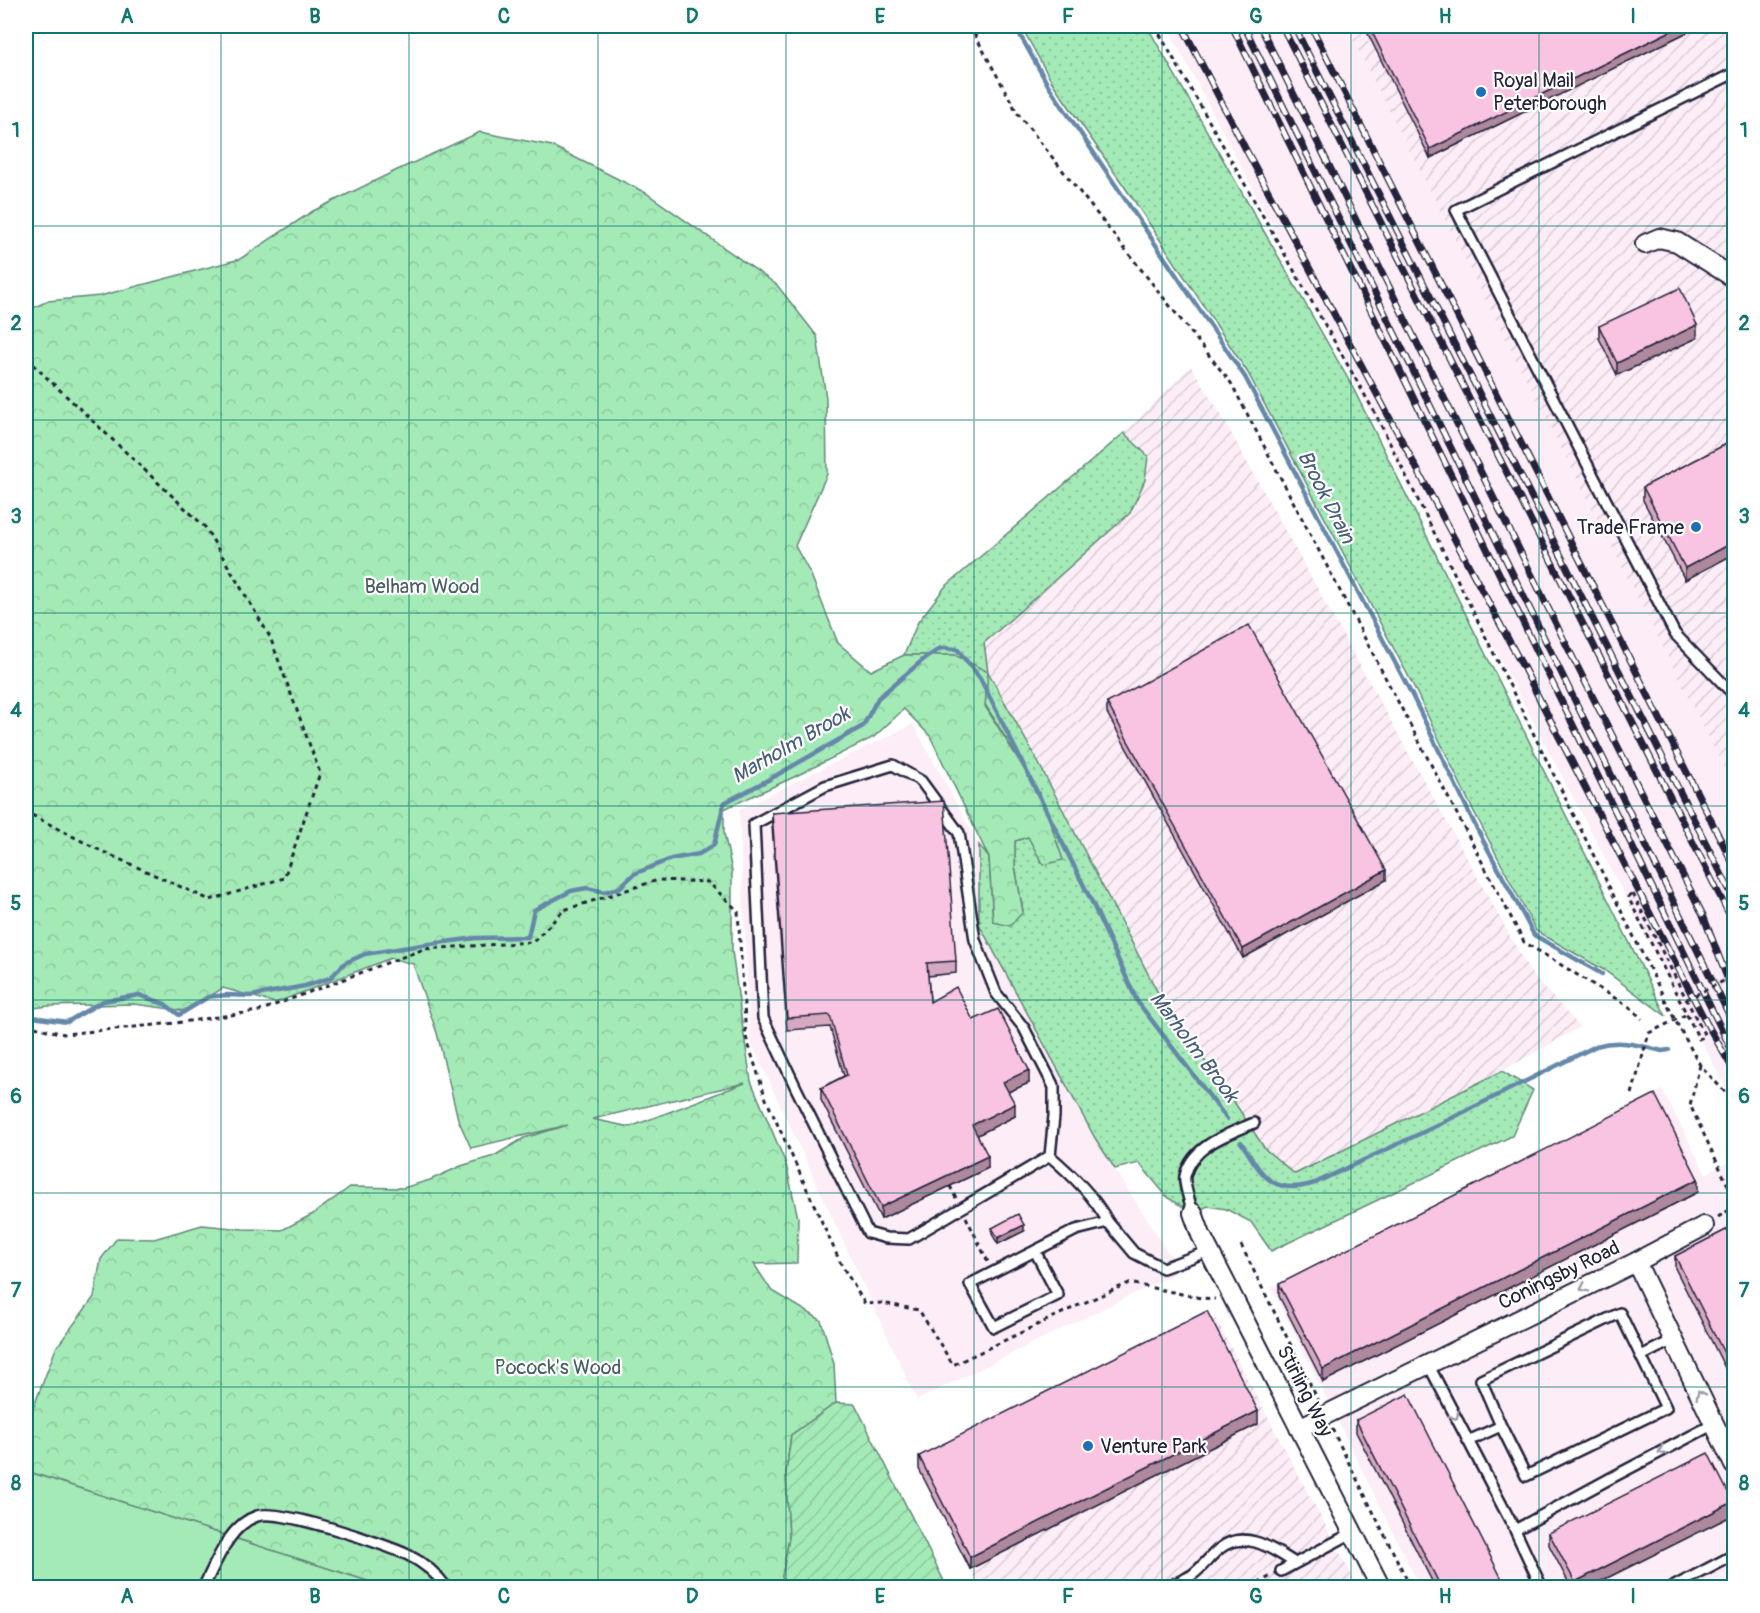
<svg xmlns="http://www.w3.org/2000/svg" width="1760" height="1613" viewBox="0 0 1760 1613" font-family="Pangolin,sans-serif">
  <defs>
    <pattern id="industrial-furrows" width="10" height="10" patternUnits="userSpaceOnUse" patternTransform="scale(1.5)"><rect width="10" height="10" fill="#fdedf6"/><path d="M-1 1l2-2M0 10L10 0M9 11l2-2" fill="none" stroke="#d9cbd4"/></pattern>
    <pattern id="grass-dots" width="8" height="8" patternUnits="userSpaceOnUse" patternTransform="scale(1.5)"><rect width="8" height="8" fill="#a4eab7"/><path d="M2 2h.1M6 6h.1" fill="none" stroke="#8dc89e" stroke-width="1.8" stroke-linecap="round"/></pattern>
    <pattern id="forest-crowns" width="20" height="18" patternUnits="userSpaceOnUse" patternTransform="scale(1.5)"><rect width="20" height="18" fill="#a4eab7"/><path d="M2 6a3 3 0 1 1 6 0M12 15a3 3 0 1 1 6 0" fill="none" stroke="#8dc89e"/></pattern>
    <pattern id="garden-furrows" width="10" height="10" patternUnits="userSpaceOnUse" patternTransform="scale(1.5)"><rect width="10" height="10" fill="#a4eab7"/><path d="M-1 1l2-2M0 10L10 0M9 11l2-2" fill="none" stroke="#8dc89e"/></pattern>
  </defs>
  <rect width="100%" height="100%" fill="#fff"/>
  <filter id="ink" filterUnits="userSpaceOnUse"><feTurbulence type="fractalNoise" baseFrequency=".0167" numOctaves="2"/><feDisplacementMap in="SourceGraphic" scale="12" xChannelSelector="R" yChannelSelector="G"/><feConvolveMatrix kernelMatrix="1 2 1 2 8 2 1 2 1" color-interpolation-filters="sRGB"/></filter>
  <g filter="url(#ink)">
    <!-- built -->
    <path fill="#fdedf6" d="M1167,26H1350L1734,771V1103Z
      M913,724L979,845V924L1095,1138L1180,1271L917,1400L750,1040L739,810Z
      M1662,1090L1706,1174L1734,1159V1587H1420L1271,1287Z"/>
    <!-- industrial -->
    <path fill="url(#industrial-furrows)" d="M1346,26H1734V787L1569,463Z
      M1191,366L1220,413L1530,972L1580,1027L1502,1071L1295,1174L1265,1149L1223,1085L1168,1012L1038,762L988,672L984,643L1130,513L1132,442L1124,433Z
      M1216,1319L1358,1587H979L919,1469Z"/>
    <!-- grass -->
    <path fill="url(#grass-dots)" stroke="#638679" stroke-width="1.5" d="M1021,26H1147L1351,384L1666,1016L1604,970L1536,931L1469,802L1413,685L1248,373L1135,202L1052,82Z
      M1124,433L1148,456L1145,480L1130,513L984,643L988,672L1038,762L1168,1012L1223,1085L1265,1149L1295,1174L1502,1071L1533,1090L1512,1136L1271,1251L1251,1222L1226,1209L1208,1206L1193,1213L1168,1198L1139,1163L1115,1169L1095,1138L979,924V845L989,858L993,922L1023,911L1015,866V841L1028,837L1041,796L955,655H904L918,622L945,587Z"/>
    <!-- forest -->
    <path fill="url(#forest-crowns)" stroke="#638679" stroke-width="1.5" fill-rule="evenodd" d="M480,132L552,146L646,193L777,285L817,336L826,398L827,474L795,546L811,575L838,643L871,671L904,655H955L988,672L985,706L1041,796L1063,860L1043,865L1028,837L1015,841V866L1023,912L1010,926L993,922L989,858L930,736L904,709L874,737L794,777L724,809V833L732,871V951L741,1016L751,1081L786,1164L798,1218L797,1263L754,1264L771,1290L821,1320L834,1364L836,1403L791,1435L786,1473L789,1538L782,1577L787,1587H386L26,1471V1427L56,1348L94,1297L101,1259L117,1238L154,1239L202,1225L243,1229L282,1230L313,1214L350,1187L403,1188L430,1180L461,1166L494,1156L524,1138L568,1125L471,1148L458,1119L437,1033L413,964L391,958L275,1003L223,988L186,1011L134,1004L49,1006L26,1009V311L48,301L100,296L240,259L313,211L393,172ZM745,1083L630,1127L592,1119H593Z"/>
    <!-- park -->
    <path fill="#a4eab7" stroke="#638679" stroke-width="1.5" d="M26,1471L386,1587L26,1588Z"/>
    <!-- garden -->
    <path fill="url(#garden-furrows)" stroke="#638679" stroke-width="1.5" d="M836,1403L855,1404L947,1587H787L782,1577L789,1538L786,1473L791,1435Z"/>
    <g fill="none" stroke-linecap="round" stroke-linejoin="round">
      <!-- stream -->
      <path stroke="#6588a9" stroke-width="4.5" d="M1015,26L1048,85L1245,377L1411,693L1477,829L1534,935L1602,974
        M26,1016L67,1022L103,1001L139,995L165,1004L179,1015L208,997L226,995L251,996L305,986L330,978L345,963L365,954L422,945L476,938L528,937L534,910L571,891L587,888L605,892L619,888L634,874L671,859L699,854L714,845L724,803L768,780L863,726L878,698L924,659L941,648L957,649L980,678L1091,900L1137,1001L1227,1119
        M1241,1142C1262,1174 1271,1197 1315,1183L1432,1128L1596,1046C1620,1039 1638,1045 1662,1051L1669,1050"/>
      <!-- service casing -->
      <g stroke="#22223b" stroke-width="14">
        <path id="service" d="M1734,73L1456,210L1675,634L1734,695
          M1050,1156L1054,1116V1087L1024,1028L996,993L975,940L959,833L921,781L893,765L825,786L754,824L763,1018L796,1088L868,1233L886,1238L909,1239L1050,1156C1072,1175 1094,1196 1108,1222
          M1193,1213C1191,1204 1183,1184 1185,1176C1192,1145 1229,1134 1254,1123
          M1035,1251L1058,1295L994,1327L970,1284L1076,1230L1108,1222L1134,1253L1163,1268L1209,1251
          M1641,1356L1673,1340
          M1428,1364L1515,1530L1542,1588
          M1468,1441L1501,1426L1526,1476L1666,1408L1620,1313L1481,1380L1501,1426
          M1515,1530L1611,1478L1714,1424
          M1281,1571L1352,1533
          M203,1588C216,1563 229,1525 257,1516C279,1508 385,1544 408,1555C424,1563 437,1574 447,1588
          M1166,1588C1175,1583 1184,1580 1192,1575C1202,1568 1209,1557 1219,1549C1244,1528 1273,1549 1295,1563
          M1671,1588L1734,1555"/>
      </g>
      <!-- minor casing -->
      <g stroke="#22223b" stroke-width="22">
        <path id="minor" d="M1645,244L1659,238L1677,242L1734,278
          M1193,1213L1201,1235L1381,1588
          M1636,1262L1734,1465
          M1299,1428L1636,1262L1704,1226"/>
      </g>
      <!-- path -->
      <path stroke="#22223b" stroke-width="3" stroke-dasharray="4.5 4.5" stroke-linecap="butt" d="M970,26L1018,114L1231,383L1524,942L1631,1008L1642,1019
        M1155,26L1375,413L1675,1020L1700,1065L1734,1102
        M26,358L205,527L270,637L320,773L284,878L210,900L97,849L26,812
        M1633,894L1705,1036L1699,1039L1628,897Z
        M26,1025L64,1034L175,1023L259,1011L424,949L533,942L564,910L658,880L708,882L738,911L746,1037L766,1099L841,1264L865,1304L882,1303L919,1310L953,1365L1079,1305L1129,1283L1201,1298L1215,1299
        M1700,1065L1690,1105L1734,1198
        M1632,1094L1649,1033L1687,1014
        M950,1186L956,1198
        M966,1217L988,1262
        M1718,1217L1734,1207
        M1241,1245L1319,1402
        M1332,1429L1411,1588
        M1250,1588L1271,1576"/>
      <!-- service -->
      <use href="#service" stroke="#fff" stroke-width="9"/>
      <!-- minor -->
      <use href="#minor" stroke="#fff" stroke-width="18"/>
      <!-- rail casing -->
      <g stroke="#22223b" stroke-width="7">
        <path id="rail" d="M1182,26L1244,146L1522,665L1707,1024L1734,1071
          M1232,26L1733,1053
          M1244,26L1734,1025
          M1260,26L1564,640L1703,915L1734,996
          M1282,26L1734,924
          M1294,26L1734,899
          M1311,26L1734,866"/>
      </g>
      <!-- rail -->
      <use href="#rail" stroke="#fff" stroke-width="4.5" stroke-dasharray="14" stroke-linecap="butt"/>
      <!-- path-bridge -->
      <path stroke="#22223b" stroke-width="3" stroke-dasharray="4.5 4.5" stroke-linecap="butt" d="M1687,999L1734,976"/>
    </g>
    <!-- wall -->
    <path fill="#d5a9c2" stroke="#22223b" stroke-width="1.5" d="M1364,26H1700L1430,158Z
      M1599,326L1697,338L1617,375L1599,338Z
      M1734,440V554L1685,580L1643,500V487Z
      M1107,703L1386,880L1243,958L1107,713Z
      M772,813L956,961V973L928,976L930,1002L973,1020L1029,1083L1008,1092L1015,1116L977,1135L988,1168L881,1219L821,1100V1088L844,1076L830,1027L787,1030L772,826Z
      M1698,1192L1323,1382L1279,1296V1284Z
      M1734,1226V1386L1675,1268V1256Z
      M992,1228L1024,1231L998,1244L992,1234Z
      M1356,1420L1506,1587H1435L1356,1432Z
      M1258,1424L970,1569L919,1469V1456Z
      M1733,1515L1589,1587H1571L1549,1545V1533Z"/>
    <!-- shaded-wall -->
    <path fill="#ae899e" stroke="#22223b" stroke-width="1.5" d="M1681,26H1700L1430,158V149Z
      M1697,325V338L1617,375V363Z
      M1734,542V554L1685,580V568Z
      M1386,870V880L1243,958V949Z
      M1029,1070V1083L1003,1094V1082Z
      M1015,1104V1116L972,1138V1125Z
      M988,1156V1168L881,1219V1207Z
      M1698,1179V1192L1323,1382V1369Z
      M1024,1225V1231L998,1244V1238Z
      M1258,1411V1424L970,1569V1557Z
      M1733,1502V1515L1589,1587H1575V1582Z"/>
    <!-- building -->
    <path fill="#f8c4e2" stroke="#22223b" stroke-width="1.5" d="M1369,26H1681L1430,149Z
      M1680,288L1697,325L1617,363L1599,326Z
      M1734,440V542L1685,568L1643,487Z
      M1249,625L1386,870L1243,949L1107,703Z
      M944,801L956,961L927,963L930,1002L956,987L973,1020L998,1009L1029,1070L1003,1082L1015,1104L972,1125L988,1156L881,1207L821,1088L847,1075L830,1015L787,1018L772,813Z
      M1655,1094L1698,1179L1323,1369L1279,1284Z
      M1018,1214L1024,1225L998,1238L992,1228Z
      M1734,1226V1373L1675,1256Z
      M1207,1311L1258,1411L970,1557L919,1456Z
      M1408,1394L1506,1587H1441L1356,1420Z
      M1708,1453L1733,1502L1575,1582L1549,1533Z"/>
    <!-- one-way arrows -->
    <defs><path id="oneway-chevron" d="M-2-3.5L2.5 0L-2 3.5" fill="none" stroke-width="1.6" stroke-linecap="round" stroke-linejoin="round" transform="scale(1.5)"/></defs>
    <g stroke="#9c9ca7">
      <use href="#oneway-chevron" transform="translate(1584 1288) rotate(154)"/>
      <use href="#oneway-chevron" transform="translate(1700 1394) rotate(-116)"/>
      <use href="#oneway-chevron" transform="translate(1455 1416) rotate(62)"/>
      <use href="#oneway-chevron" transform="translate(1662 1451) rotate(153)"/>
    </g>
  </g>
  <!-- grid -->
  <path fill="none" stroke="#0f766e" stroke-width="1.5" stroke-opacity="0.55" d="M221,26V1588M409,26V1588M598,26V1588M786,26V1588M974,26V1588M1162,26V1588M1351,26V1588M1539,26V1588M26,226H1734M26,420H1734M26,613H1734M26,806H1734M26,1000H1734M26,1193H1734M26,1387H1734"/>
  <!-- markers -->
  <g fill="#1f6fb2" stroke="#fff" stroke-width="2">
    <circle cx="1481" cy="92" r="6"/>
    <circle cx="1696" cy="527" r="6"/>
    <circle cx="1088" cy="1446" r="6"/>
  </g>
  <g text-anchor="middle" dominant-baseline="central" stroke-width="4.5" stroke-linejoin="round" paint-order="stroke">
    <!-- poi labels -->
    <g font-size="20" fill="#22223b" stroke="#fff" text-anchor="start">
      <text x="1493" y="80">Royal Mail<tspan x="1493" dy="23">Peterborough</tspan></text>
      <text x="1684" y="527" text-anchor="end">Trade Frame</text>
      <text x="1100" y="1446">Venture Park</text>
    </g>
    <!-- park labels -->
    <g font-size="20" fill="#495e60" stroke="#fff">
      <text x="422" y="586">Belham Wood</text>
      <text x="558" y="1367">Pocock's Wood</text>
    </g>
    <!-- street labels -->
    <g font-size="20" fill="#22223b" stroke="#fff">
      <text transform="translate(1559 1275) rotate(-26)">Coningsby Road</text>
      <text transform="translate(1305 1391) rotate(63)">Stirling Way</text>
    </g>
    <!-- water labels -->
    <g font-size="21" font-style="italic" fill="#495e7b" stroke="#fff">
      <text transform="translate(1326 497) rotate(63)">Brook Drain</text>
      <text transform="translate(791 745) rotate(-30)">Marholm Brook</text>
      <text transform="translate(1194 1047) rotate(53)">Marholm Brook</text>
    </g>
  </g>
  <!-- margin -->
  <rect width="1760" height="1613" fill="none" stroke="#fff" stroke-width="66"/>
  <rect x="33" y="33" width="1694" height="1547" fill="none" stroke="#0f766e" stroke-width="2"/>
  <g font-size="20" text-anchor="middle" font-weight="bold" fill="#0f766e">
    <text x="127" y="23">A</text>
    <text x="315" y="23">B</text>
    <text x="504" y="23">C</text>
    <text x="692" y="23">D</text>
    <text x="880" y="23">E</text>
    <text x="1068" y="23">F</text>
    <text x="1256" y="23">G</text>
    <text x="1445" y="23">H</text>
    <text x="1633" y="23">I</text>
    <text x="16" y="137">1</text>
    <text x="1744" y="137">1</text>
    <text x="16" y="330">2</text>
    <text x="1744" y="330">2</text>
    <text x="16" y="523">3</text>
    <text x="1744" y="523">3</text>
    <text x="16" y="717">4</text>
    <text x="1744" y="717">4</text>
    <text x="16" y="910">5</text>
    <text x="1744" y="910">5</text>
    <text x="16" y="1103">6</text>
    <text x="1744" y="1103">6</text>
    <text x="16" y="1297">7</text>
    <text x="1744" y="1297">7</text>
    <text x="16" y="1490">8</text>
    <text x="1744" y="1490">8</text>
    <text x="127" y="1603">A</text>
    <text x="315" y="1603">B</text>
    <text x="504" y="1603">C</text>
    <text x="692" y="1603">D</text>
    <text x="880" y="1603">E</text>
    <text x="1068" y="1603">F</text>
    <text x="1256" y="1603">G</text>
    <text x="1445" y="1603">H</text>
    <text x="1633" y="1603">I</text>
  </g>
</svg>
